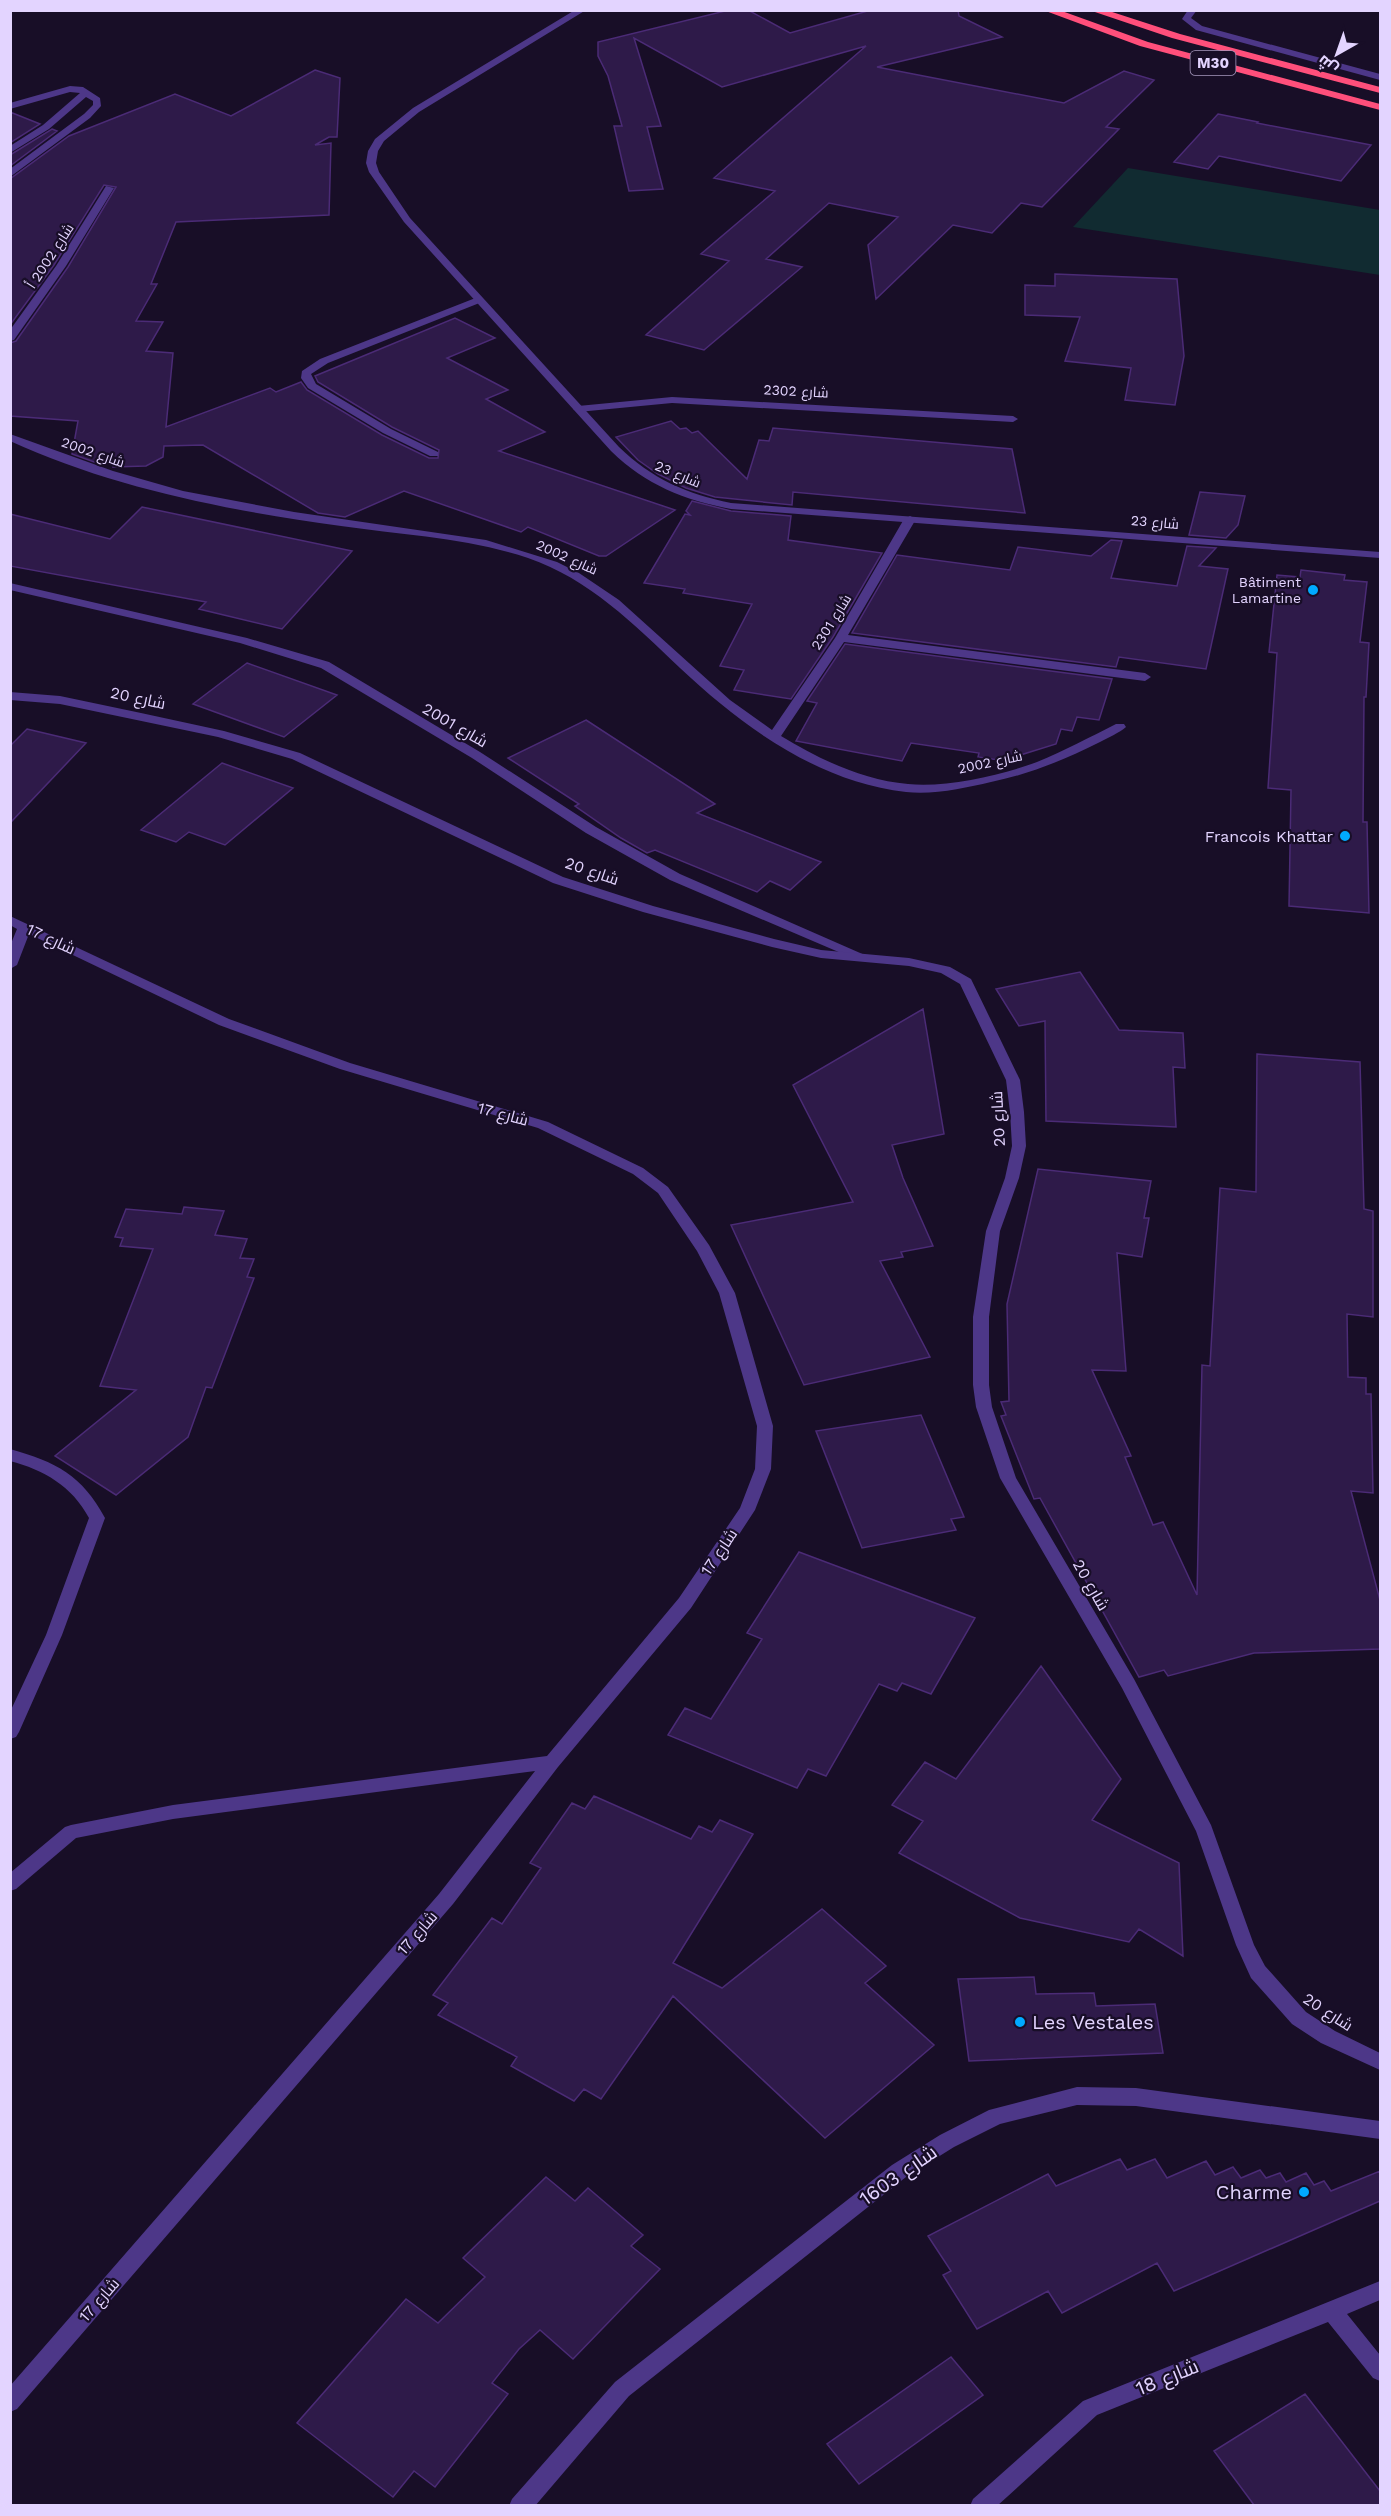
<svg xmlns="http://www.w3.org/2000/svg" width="1391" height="2516" viewBox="0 0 1391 2516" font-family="'Work Sans',Cairo,sans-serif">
  <rect width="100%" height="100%" fill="#180e27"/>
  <!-- green -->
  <path fill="#112b31" d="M1128,168L1380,210V275L1073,227Z"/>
  <!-- building -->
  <path fill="#2e1a49" stroke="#4b2b76" stroke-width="1.5" d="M729,10H748L790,33L871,10H958L959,16L1002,37L877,67L1064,103L1124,71L1154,80L1106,127L1119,129L1042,207L1021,203L992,233L953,225L876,299L868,245L898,217L829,203L766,259L802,267L704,350L646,335L729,261L701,254L775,191L714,178L866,46L722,87L634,38L661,126L647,127L663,189L629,191L614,126H622L608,76L598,56V42Z
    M315,70L340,78L337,137H329L315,145L331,143L329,215L176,222L151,284H157L136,321L163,322L146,351L173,353L166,427L270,388L276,392L301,382L307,390L382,435L429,458H438L439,450L392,427L318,382L315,376L455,318L495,338L447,358L508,390L486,399L545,432L499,451L675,510L606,556H599L528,527L521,532L404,491L345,517L318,513L203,445L164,446L163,457L146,466L113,467L114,462L97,463L72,454L78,421L10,416V343L16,341L68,267L116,187L104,185L54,265L10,325V179L69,136L175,94L231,116Z
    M10,112L40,124L10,143Z
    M1218,114L1258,122L1257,123L1371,145L1341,181L1219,156L1208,169L1174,162Z
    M52,129L57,131L10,166V155Z
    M1055,274L1177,279L1184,356L1175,405L1125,400L1131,368L1065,361L1080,317L1025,315V285L1055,286Z
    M671,421L680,429L686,428L692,433L698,431L747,479L759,440L769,441L773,428L1012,449L1025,513L793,492L792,505L715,497L686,488L658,474L638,460L616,437Z
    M1200,492L1245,496L1238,525L1226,538L1189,535Z
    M692,501L731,511L791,516L788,540L882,553L833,637L791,699L734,690L744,670L720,666L752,604L683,593L685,589L644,583L685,514L690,515L686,511Z
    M142,507L352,551L282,629L199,609L206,602L10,566V514L110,539Z
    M1111,540L1122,541L1111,578L1177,586L1187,546L1216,548L1199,566L1228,569L1206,669L1119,657L1116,667L852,633L897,555L1010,570L1018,547L1091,556Z
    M1301,570L1345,575L1344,580L1367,582L1360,642L1369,643L1366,697H1364L1363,822H1367L1369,913L1289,906L1291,790L1268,788L1277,653L1269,652L1277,575L1300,577Z
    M845,644L1112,679L1099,720L1077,717L1072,731L1061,729L1056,744L1014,757L1012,762L978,757L979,753L911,743L902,761L796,741L817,703L807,701Z
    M247,663L337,695L284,737L193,704Z
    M586,720L715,804L697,813L821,862L790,890L770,881L757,892L655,850L647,853L621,838L575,806L579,804L508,758Z
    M27,729L86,743L10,823V746Z
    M222,763L293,788L225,845L189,832L176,842L141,830Z
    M1080,972L1119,1030L1183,1033L1185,1068L1173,1067L1176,1127L1046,1121L1045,1021L1019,1026L996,989Z
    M923,1009L944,1134L892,1145L903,1178L933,1246L901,1252L903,1257L880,1261L930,1357L804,1385L731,1225L853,1202L793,1085Z
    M1257,1054L1360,1062L1364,1209L1373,1211V1317L1347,1314L1348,1377L1366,1378V1394H1371L1373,1493L1351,1491L1380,1600V1649L1254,1653L1168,1676L1164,1670L1139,1677L1040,1498L1034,1499L1001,1416L1006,1415L1001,1402L1009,1401L1007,1304L1038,1169L1151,1181L1144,1218H1149L1142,1257L1117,1253L1126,1371L1092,1370L1131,1456L1125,1457L1153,1525L1163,1522L1197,1595L1202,1365L1210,1366L1220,1188L1256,1192Z
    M184,1207L224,1211L215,1235L247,1239L240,1258L254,1259L247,1277L254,1278L212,1388L206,1387L188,1437L116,1495L55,1456L136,1390L100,1386L153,1249L120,1246L123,1238L115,1237L126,1209L182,1214Z
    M921,1415L964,1517L951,1519L956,1530L862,1548L816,1431Z
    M799,1552L975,1618L931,1694L902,1683L897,1691L879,1684L826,1776L808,1769L797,1788L668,1735L685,1708L711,1719L762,1639L747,1633Z
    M1041,1666L1121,1779L1092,1820L1179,1863L1183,1956L1139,1929L1129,1942L1020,1918L899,1853L923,1821L892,1805L925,1762L956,1779Z
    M594,1796L691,1839L699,1826L712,1832L720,1820L753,1834L673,1963L722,1988L822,1909L886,1966L865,1983L934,2045L825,2138L673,1996L601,2099L584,2089L574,2101L511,2066L517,2057L438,2015L448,2003L433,1995L492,1918L502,1924L541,1868L530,1863L572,1803L585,1809Z
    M1034,1977L1036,1994L1094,1993L1096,2006L1155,2004L1163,2053L969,2061L958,1979Z
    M1120,2159L1127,2170L1155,2159L1167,2178L1206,2161L1215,2175L1233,2167L1241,2178L1260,2170L1266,2178L1280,2173L1286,2182L1306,2173L1314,2185L1324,2181L1331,2191L1380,2171V2201L1174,2291L1157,2263L1062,2313L1048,2291L977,2329L943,2275L951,2271L928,2236L1048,2174L1056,2186Z
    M546,2177L575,2201L588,2188L643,2235L631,2246L660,2269L573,2359L540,2330L519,2349L492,2383L508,2394L435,2487L414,2471L393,2497L297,2423L406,2299L438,2323L485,2277L463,2258Z
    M951,2357L983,2395L859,2484L827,2444Z
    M1305,2394L1380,2491V2505H1254L1214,2451Z"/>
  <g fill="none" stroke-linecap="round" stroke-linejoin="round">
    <!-- minor -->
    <path fill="#4d3788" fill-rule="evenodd" d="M1188,10H1197L1191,18L1202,26L1380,74V80L1196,30L1182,19Z
      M70,86L83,87L100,98L101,106L90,118L10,177V169L84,114L93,105V101L86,97L49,129L10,153V146L43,125L80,93L70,92L10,109V103Z
      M106,186L114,188L66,266L14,340L10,341V330L56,266Z
      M478,297L483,300L482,302L328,363L311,374L316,384L391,429L438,452V456H430L383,433L308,388L301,378L302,371L320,359Z
      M672,397L1013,416L1018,419L1013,422L672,403L578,412L573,409L578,406Z
      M10,434L113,471L183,491L294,512L486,540L557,562L579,573L619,600L730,700L772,730L835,638L904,519L910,516L916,519L848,635L1145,673L1151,677L1145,681L844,642L781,736C819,759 862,780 908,784C946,788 1002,775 1037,762C1064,751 1090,737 1116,724H1124L1126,727C1119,733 1109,737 1100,742C1064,760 1030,774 991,782C965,788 934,795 906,792C818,782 743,727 680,668C634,624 589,579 528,558C468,538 403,535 341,526C231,511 112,488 10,441Z
      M10,583L247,638L329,662L480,752L596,827L680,874L867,956L860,960L855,959L670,880L586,833L472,758L321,668L240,643L10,590Z
      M10,916L229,1019L350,1063L548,1122L643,1168L668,1187L709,1245L735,1293L773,1426L771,1469L755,1510L691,1608L558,1767L453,1904L17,2409L10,2412V2386L439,1894L535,1771L173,1819L76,1838L16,1889L10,1891V1873L65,1827L71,1825L173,1805L547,1756L679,1598L740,1508L755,1469L757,1426L719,1293L697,1251L658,1193L633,1174L538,1128L340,1069L219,1025L29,934L17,965L10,969V946L17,929L10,925Z
      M10,1449C56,1462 82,1475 105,1518L62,1635L19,1732L16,1737L10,1739V1712L46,1635L89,1518C72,1486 44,1470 10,1461Z
      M1077,2087L1136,2088L1380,2121V2139L1136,2106L1077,2105L1000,2124L954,2147L906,2177L629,2396L535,2506H509L512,2499L615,2382L892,2165L940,2135L989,2110Z
      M1380,2281V2300L1347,2314L1380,2355V2381L1373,2378L1328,2322L1097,2415L997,2506H970L973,2499L1083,2401Z"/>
    <!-- tertiary -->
    <path fill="#4d3788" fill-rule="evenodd" d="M575,10H586L419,112L384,141L378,151L376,163L379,172L410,218L619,447C652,479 687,494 731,503L1380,552V558L731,509C684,500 646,485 611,451L404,222L369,172L366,163L368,151L375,139L413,108Z
      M10,692L60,696L141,713L224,731L300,753L563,877L653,906L774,939L821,950L909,958L950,967L971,979L1020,1080L1024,1112L1026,1146L1019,1178L1000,1231L989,1317V1385L992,1407L1016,1478L1134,1679L1211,1825L1254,1945L1265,1966L1306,2012L1335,2031L1380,2053V2070L1321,2043L1292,2024L1251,1978L1236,1945L1196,1831L1122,1688L1000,1478L976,1407L973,1385V1317L986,1231L1005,1178L1012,1146L1010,1112L1006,1080L960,984L941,973L909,966L821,958L772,947L643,912L553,883L292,759L218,737L60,704L10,700Z"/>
    <!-- motorway -->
    <path fill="#ff4f7b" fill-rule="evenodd" d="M1043,10H1059L1148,42L1380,104V110L1140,46Z
      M1089,10H1106L1180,34L1380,87V93L1172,38Z"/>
  </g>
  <!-- markers -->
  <g fill="#0af" stroke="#180e27" stroke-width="2">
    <circle cx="1313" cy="590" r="6"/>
    <circle cx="1345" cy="836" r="6"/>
    <circle cx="1020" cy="2022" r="6"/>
    <circle cx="1304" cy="2192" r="6"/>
  </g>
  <g text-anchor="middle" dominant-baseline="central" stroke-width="4.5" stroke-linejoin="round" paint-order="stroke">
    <!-- far-street labels -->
    <g font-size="14" fill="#e3d4ff" stroke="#180e27">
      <text transform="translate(50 256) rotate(-57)">شارع 2002 أ</text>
      <text transform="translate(796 391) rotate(3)">شارع 2302</text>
      <text transform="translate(93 452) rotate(19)">شارع 2002</text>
      <text transform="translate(678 474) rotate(23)">شارع 23</text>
      <text transform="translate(1155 522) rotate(5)">شارع 23</text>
      <text transform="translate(567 557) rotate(24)">شارع 2002</text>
      <text transform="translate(831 622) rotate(-58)">شارع 2301</text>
      <text transform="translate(990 762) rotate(-12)">شارع 2002</text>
    </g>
    <!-- far-poi labels -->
    <g font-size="14" fill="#e3d4ff" stroke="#180e27" text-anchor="end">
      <text x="1301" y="582">Bâtiment<tspan x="1301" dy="16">Lamartine</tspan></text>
    </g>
    <!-- shield labels -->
    <rect fill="#180e27" stroke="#a699be" stroke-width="1.5" x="1190.5" y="51" width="45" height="24" rx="4.5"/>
    <g font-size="15" font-weight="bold" fill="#e3d4ff">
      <text x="1213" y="63">M30</text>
    </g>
    <!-- street labels -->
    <g font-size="16" fill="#e3d4ff" stroke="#180e27">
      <text transform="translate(138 698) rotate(12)">شارع 20</text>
      <text transform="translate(455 725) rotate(30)">شارع 2001</text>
      <text transform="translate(592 871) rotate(19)">شارع 20</text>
      <text transform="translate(51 939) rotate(25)">شارع 17</text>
      <text transform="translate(503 1114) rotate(15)">شارع 17</text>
      <text transform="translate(998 1119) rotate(-93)">شارع 20</text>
      <text transform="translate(719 1552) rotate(-56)">شارع 17</text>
      <text transform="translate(1091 1585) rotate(60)">شارع 20</text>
      <text transform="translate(417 1933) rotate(-49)">شارع 17</text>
      <text transform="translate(1328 2012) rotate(33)">شارع 20</text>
      <text transform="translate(99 2300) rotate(-49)">شارع 17</text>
    </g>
    <!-- poi labels -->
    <g font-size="16" fill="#e3d4ff" stroke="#180e27" text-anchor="end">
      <text x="1333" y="836">Francois Khattar</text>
    </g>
    <!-- near-poi labels -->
    <g font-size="20" fill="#e3d4ff" stroke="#180e27" text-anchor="start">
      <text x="1032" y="2022">Les Vestales</text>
      <text x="1292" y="2192" text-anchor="end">Charme</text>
    </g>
    <!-- near-street labels -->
    <g font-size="20" fill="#e3d4ff" stroke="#180e27">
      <text transform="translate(898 2175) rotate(-35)">شارع 1603</text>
      <text transform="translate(1167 2377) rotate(-22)">شارع 18</text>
    </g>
  </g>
  <!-- border -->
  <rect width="1391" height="2516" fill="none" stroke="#e3d4ff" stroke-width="24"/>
  <!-- north arrow -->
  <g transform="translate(1337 54) rotate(220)" stroke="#180e27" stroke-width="4.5" paint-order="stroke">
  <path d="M0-4.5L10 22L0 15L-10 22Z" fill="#e3d4ff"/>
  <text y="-9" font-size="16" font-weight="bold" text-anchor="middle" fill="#e3d4ff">ش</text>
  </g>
</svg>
